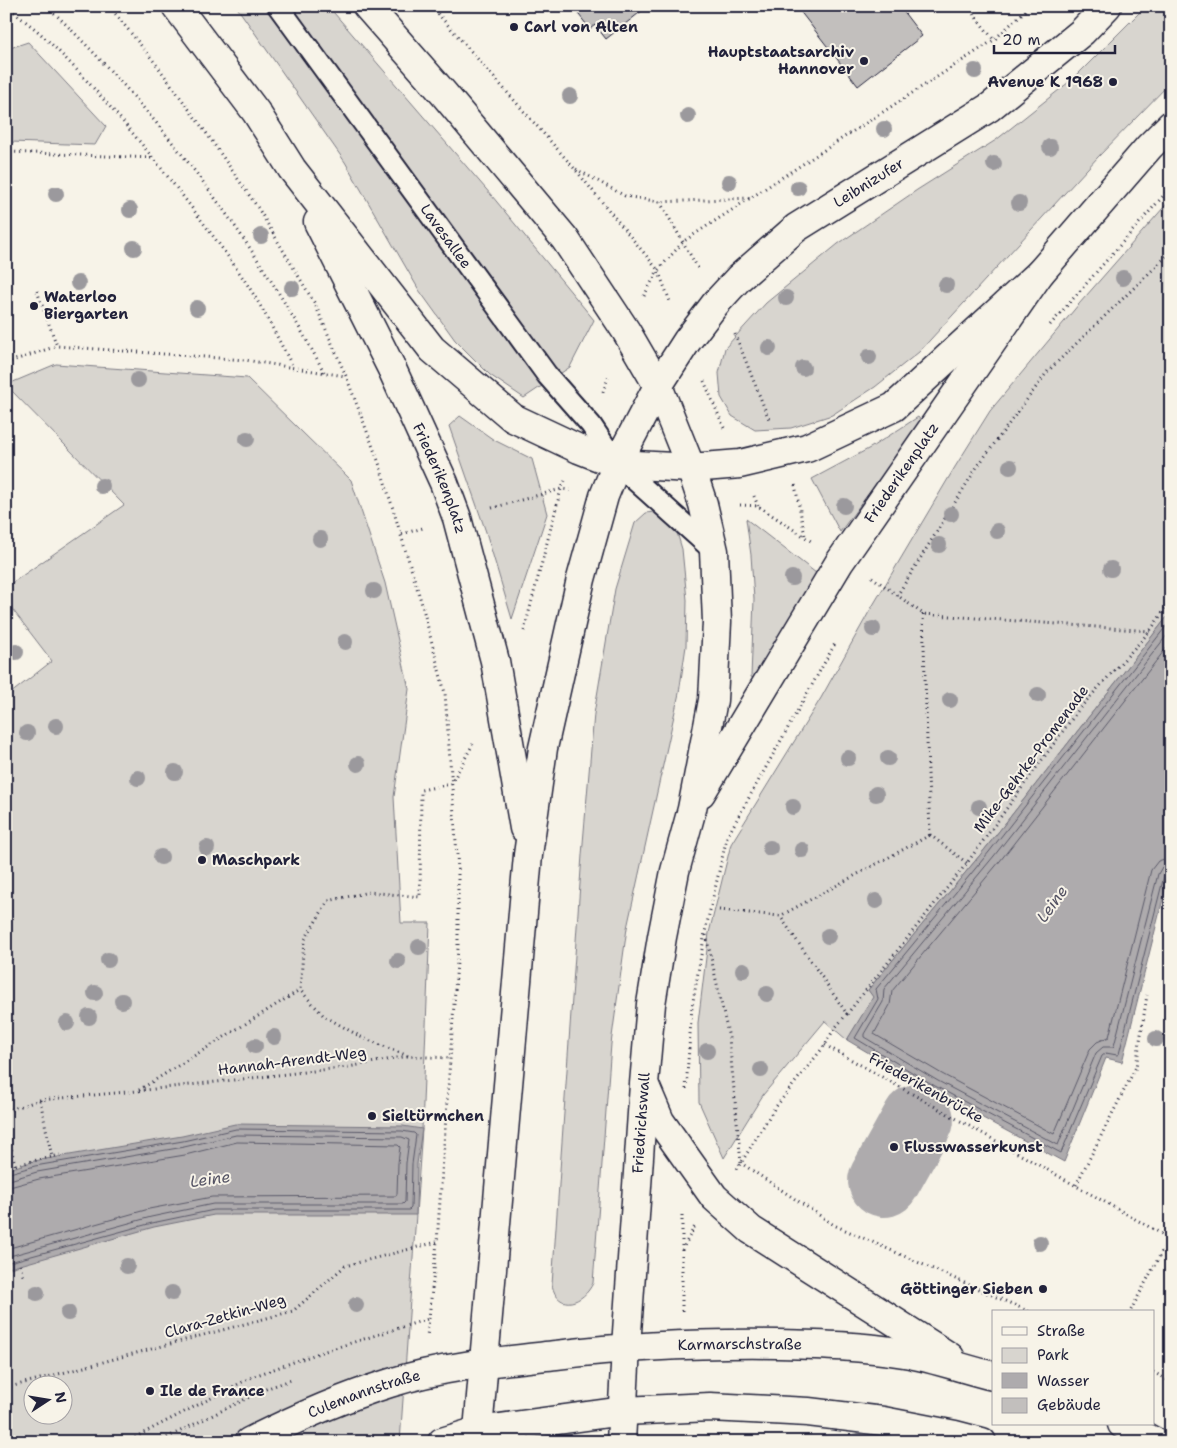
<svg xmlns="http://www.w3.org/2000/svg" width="1177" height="1448" viewBox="0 0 1177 1448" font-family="'Shantell Sans',sans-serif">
  <rect width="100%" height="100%" fill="#f7f3e8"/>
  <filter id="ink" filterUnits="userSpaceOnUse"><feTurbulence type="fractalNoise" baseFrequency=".02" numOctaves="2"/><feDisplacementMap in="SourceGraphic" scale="10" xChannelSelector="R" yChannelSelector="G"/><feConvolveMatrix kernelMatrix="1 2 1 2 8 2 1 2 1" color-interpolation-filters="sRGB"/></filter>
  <g filter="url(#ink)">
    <!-- green -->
    <path fill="#d8d5cf" stroke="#7d7c85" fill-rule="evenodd" d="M236,6H328L492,196L594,320L570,367L524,398L490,375L455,340L419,290L345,162Z
      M1146,6H1171V82L1098,157L919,352L875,387L832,415L791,428L755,430L732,416L721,397L719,373L725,348L766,303L838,244L917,190L996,140L1074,78Z
      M28,42L106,126L95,145L11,142L6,136V54L7,49Z
      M1171,199V612L985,849L868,990L874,997L847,1040L825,1021L763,1095L724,1158L699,1102L698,1023L709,933L731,844L821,698L869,612L955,467L990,411L1079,304Z
      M56,364L247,378L351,480L385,583L409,689L394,797L401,923H430L422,1129L400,1442H6V697L52,661L6,601V587L124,505L6,385ZM32,1386H62V1416H32Z
      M460,416L494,440L532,459L547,514L512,619L486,532L449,426Z
      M918,417L922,422L840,532L812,479L870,448Z
      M662,511L675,526L682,549L687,600L686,646L679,693L627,928L611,1044L593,1283C584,1303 558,1313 552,1285L582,855L594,714L615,589L635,523L646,513Z
      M746,519L816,573L758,680L751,677L754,599L751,555Z"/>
    <!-- water -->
    <path fill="#aeabad" stroke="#76747f" d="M1171,612V867L1122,1062L1106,1058L1064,1162L933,1091L847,1040L873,997L868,990L985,849Z
      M235,1124L403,1126L422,1129L417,1164L416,1215H214L154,1227L6,1269V1170L34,1161L182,1136Z"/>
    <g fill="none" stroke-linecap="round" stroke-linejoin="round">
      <!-- shore -->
      <path stroke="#5a5969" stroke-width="1" d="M1171,620L989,852L876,989L878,999L855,1038L935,1086L1061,1153L1102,1056L1106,1053L1117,1055L1119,1054L1164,876L1166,872L1171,871
        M1171,630L994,856L884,989L883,1002L864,1034V1037L938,1081L1058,1145L1096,1053L1103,1047H1113L1114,1046L1158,874L1162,867L1171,865
        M1171,642L1000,861L892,991L890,1005L874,1034L942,1074L1054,1134L1090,1049L1097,1042L1109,1037L1151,870L1158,861L1171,857
        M6,1174L35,1166L183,1141L236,1129L402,1131L414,1133L416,1135L412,1164L411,1208L409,1210H214L152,1223L6,1263
        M6,1181L37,1172L184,1147L236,1135L402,1137L409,1140L406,1163L405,1202L403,1204H213L151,1217L6,1257
        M6,1188L39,1179L185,1155L237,1142L398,1145L400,1147L398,1163L397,1194L396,1196L212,1197L149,1209L6,1249"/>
      <!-- river -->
      <path stroke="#aeabad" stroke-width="72" d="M884,1181L918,1120"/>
    </g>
    <!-- building -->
    <path fill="#c2bfbd" stroke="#22223b" d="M572,6H648L606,39L595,25L590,29Z
      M796,6H899L922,36L858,86Z"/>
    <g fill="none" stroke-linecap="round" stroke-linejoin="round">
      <!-- lane casing -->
      <g stroke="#22223b" stroke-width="24">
        <g id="lane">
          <path id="s1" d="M278,6L547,375L591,425L617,464L714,551"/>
        </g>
      </g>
      <!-- secondary casing -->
      <g stroke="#22223b" stroke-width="31">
        <g id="secondary">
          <path d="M176,6L256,112L292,169L432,349L513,418L579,449L617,464L691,468L740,464L807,448L894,407L1040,273"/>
          <path d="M367,6L444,94L565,239L626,331L658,386L691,468L703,504L714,551L717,622L713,700L692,809L675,871L662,937L651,1004L644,1084L626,1347L621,1442"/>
          <path id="s2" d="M318,222L392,369L444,483L457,518L495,661L524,828"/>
          <path id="s3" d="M701,793L839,563L1040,273L1149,147L1171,125"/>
          <path d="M646,1088L660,1121L714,1197L751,1230L950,1357"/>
          <path d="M1122,1424L1155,1442"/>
          <path id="s4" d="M249,1442C294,1419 342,1398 390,1383C444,1366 501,1361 556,1355C631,1346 703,1343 778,1344C820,1345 863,1346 904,1353C934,1358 964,1369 993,1376"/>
          <path d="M442,1442L478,1431L623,1411L710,1407L808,1412L883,1421L955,1435L982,1442"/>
          <path id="s5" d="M477,1442L528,855L543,748L581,579L604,496L617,464L658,386L687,341L716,303L739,278L796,228L990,107L1082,32L1107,6"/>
        </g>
      </g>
      <!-- path -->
      <path stroke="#22223b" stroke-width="3" stroke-dasharray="1 4" stroke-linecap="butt" d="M6,6C18,16 31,25 42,35C85,76 124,122 161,168C189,204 217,240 243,278C262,306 277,337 293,367
        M47,6C158,112 252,237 324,372
        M109,6L156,64L207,134L258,208L315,304L346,376L379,463L421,601L445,693L458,869V948L437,1242L427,1337
        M431,6L574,168L658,270L671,304
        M967,6L994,40
        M6,150L8,152L153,158
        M576,169L625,196L660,202L750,198
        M660,202L699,270
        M37,291L57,346
        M644,296L658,270L684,241L994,40L1030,6
        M1050,325L1171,187
        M735,334L770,422
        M6,363L57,346L245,360L345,376
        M704,381L725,430
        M603,392L609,375
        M795,485L805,536
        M754,496L758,506
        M740,505L758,506L811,541
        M492,508L561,489L570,490
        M402,534L423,528
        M872,577L923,614L1150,631
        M897,596L977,467L1048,371L1171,252
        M923,614L930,835
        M524,631L561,489L565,481
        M451,784L473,744
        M930,835L967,863
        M719,910L780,916L930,835
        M706,935L729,1038L741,1163L834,1225L1030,1312
        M847,1014L967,863L1079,709L1150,631L1171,600
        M825,1045L1169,1238L1130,1312
        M408,1056L361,1037L324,1016L300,990L304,941L328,901L369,892L420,897L421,790L451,784
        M686,1089L692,1007L705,932L727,837L836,642
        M139,1090L300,990
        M40,1100L52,1157
        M6,1111L40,1100L137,1091L348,1067L408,1056L450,1058
        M6,1125L15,1165
        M6,1167L60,1155
        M736,1169L741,1163L774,1109L825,1045L834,1029L847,1014L780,916
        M1076,1185L1136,1067L1147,995
        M682,1250L695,1226
        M20,1265L24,1279
        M682,1311V1215
        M1153,1372L1171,1382
        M6,1388L293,1311L345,1266L437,1242
        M126,1442L254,1376L322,1352L428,1319
        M158,1442L268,1388L291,1380"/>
      <!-- lane -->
      <use href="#lane" stroke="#f7f3e8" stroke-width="20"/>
      <!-- secondary -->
      <use href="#secondary" stroke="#f7f3e8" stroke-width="28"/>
    </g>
    <!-- trees -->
    <g fill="#9b999d">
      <circle cx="975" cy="71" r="8"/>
      <circle cx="570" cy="96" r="8"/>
      <circle cx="688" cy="116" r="8"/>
      <circle cx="884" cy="129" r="8"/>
      <circle cx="1050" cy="147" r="8"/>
      <circle cx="994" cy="164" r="8"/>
      <circle cx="729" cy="182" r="8"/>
      <circle cx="798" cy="188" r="8"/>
      <circle cx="56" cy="194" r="8"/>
      <circle cx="1019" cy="203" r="8"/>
      <circle cx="130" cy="210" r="8"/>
      <circle cx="261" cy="236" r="8"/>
      <circle cx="134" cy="248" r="8"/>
      <circle cx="1123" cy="278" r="8"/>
      <circle cx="78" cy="283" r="8"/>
      <circle cx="946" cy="285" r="8"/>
      <circle cx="292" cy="288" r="8"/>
      <circle cx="786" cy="298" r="8"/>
      <circle cx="197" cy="308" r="8"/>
      <circle cx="769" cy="348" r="8"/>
      <circle cx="869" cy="357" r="8"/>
      <circle cx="803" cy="368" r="8"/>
      <circle cx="138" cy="380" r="8"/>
      <circle cx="247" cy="439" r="8"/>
      <circle cx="1010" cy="467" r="8"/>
      <circle cx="102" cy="486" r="8"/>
      <circle cx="844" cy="506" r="8"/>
      <circle cx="951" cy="514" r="8"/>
      <circle cx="997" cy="531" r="8"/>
      <circle cx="320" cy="539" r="8"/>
      <circle cx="939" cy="545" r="8"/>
      <circle cx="1111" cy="569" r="8"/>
      <circle cx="792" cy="578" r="8"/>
      <circle cx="374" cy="591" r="8"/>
      <circle cx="873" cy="629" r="8"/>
      <circle cx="345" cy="642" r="8"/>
      <circle cx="16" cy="652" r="8"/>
      <circle cx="1038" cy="695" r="8"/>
      <circle cx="950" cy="700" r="8"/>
      <circle cx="56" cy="726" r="8"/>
      <circle cx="27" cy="733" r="8"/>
      <circle cx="848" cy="758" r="8"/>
      <circle cx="888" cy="758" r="8"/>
      <circle cx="358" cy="764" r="8"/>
      <circle cx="175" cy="772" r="8"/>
      <circle cx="138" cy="778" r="8"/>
      <circle cx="876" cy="794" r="8"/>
      <circle cx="793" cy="807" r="8"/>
      <circle cx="979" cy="807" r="8"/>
      <circle cx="207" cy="848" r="8"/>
      <circle cx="770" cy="848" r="8"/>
      <circle cx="802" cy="850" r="8"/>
      <circle cx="161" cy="857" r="8"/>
      <circle cx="876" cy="901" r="8"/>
      <circle cx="828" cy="936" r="8"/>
      <circle cx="419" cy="947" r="8"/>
      <circle cx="108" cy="960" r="8"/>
      <circle cx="398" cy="961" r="8"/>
      <circle cx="743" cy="970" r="8"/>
      <circle cx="95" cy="993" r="8"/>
      <circle cx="767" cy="994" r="8"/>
      <circle cx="122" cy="1001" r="8"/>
      <circle cx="89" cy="1017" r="8"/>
      <circle cx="67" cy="1023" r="8"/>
      <circle cx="274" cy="1037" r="8"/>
      <circle cx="1156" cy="1039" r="8"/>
      <circle cx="255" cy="1046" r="8"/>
      <circle cx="707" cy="1051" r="8"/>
      <circle cx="761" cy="1070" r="8"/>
      <circle cx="1040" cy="1243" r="8"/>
      <circle cx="127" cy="1266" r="8"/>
      <circle cx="37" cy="1293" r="8"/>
      <circle cx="172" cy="1293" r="8"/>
      <circle cx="356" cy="1305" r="8"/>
      <circle cx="68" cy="1313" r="8"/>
    </g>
  </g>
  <!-- markers -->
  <g fill="#22223b" stroke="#f7f3e8" stroke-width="2">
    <circle cx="514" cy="27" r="5"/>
    <circle cx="864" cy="61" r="5"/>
    <circle cx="1113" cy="82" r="5"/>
    <circle cx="34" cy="306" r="5"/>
    <circle cx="202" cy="860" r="5"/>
    <circle cx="372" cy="1116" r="5"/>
    <circle cx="894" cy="1147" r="5"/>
    <circle cx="1043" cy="1289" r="5"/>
    <circle cx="150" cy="1391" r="5"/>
  </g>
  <g text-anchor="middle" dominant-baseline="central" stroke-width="4" stroke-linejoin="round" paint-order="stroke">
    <!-- poi labels -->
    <g font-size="15" font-weight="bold" fill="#22223b" stroke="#f7f3e8" text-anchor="start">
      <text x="524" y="27">Carl von Alten</text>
      <text x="854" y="52" text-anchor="end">Hauptstaatsarchiv<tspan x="854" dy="17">Hannover</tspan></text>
      <text x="1103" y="82" text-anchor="end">Avenue K 1968</text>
      <text x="44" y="297">Waterloo<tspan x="44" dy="17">Biergarten</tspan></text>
      <text x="212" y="860">Maschpark</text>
      <text x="382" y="1116">Sieltürmchen</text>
      <text x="904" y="1147">Flusswasserkunst</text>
      <text x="1033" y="1289" text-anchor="end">Göttinger Sieben</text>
      <text x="160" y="1391">Ile de France</text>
    </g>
    <!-- street labels -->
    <g font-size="15" fill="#22223b" stroke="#f7f3e8">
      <text stroke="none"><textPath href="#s5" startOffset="1376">Leibnizufer</textPath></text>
      <text stroke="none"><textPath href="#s1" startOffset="285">Lavesallee</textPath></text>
      <text stroke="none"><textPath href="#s3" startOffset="378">Friederikenplatz</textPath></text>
      <text stroke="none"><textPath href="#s2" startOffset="284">Friederikenplatz</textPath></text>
      <text transform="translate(1031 759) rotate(-53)">Mike-Gehrke-Promenade</text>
      <text transform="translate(292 1061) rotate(-7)">Hannah-Arendt-Weg</text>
      <text transform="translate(926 1088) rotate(29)">Friederikenbrücke</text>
      <text transform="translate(641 1123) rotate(-86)">Friedrichswall</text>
      <text transform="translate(225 1316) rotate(-16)">Clara-Zetkin-Weg</text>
      <text stroke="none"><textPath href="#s4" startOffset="506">Karmarschstraße</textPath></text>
      <text stroke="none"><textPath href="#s4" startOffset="125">Culemannstraße</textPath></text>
    </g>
    <!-- water labels -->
    <g font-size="16" font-style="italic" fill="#535263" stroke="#f7f3e8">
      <text transform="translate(1052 904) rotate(-55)">Leine</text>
      <text transform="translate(210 1179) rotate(-8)">Leine</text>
    </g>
  </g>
  <!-- margin -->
  <rect width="1177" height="1448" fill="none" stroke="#f7f3e8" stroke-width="25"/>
  <rect x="12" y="12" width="1152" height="1423" fill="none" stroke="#22223b" stroke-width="2" filter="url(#ink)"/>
  <!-- legend -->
  <rect x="992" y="1310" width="162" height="115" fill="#f7f3e8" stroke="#a29fa3"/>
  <rect x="1002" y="1327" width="25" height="8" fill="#f7f3e8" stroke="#a29fa3"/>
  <text x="1037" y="1336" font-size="15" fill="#22223b">Straße</text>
  <rect x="1002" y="1348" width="25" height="15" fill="#d8d5cf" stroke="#a29fa3"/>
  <text x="1037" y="1360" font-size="15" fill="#22223b">Park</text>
  <rect x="1002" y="1373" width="25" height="15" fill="#aeabad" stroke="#a29fa3"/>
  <text x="1037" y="1386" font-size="15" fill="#22223b">Wasser</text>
  <rect x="1002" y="1398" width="25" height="15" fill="#c2bfbd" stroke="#a29fa3"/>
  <text x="1037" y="1410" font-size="15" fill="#22223b">Gebäude</text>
  <!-- north arrow -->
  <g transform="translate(48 1400) rotate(78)"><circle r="24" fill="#f7f3e8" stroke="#a29fa3"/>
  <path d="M0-4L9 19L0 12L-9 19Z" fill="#22223b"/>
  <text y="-8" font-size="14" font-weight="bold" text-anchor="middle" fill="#22223b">N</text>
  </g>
  <!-- scale -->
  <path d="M994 45v8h121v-8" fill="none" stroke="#22223b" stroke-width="2.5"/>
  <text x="1002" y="45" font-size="15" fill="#22223b" stroke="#f7f3e8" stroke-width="4" paint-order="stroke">20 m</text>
</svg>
